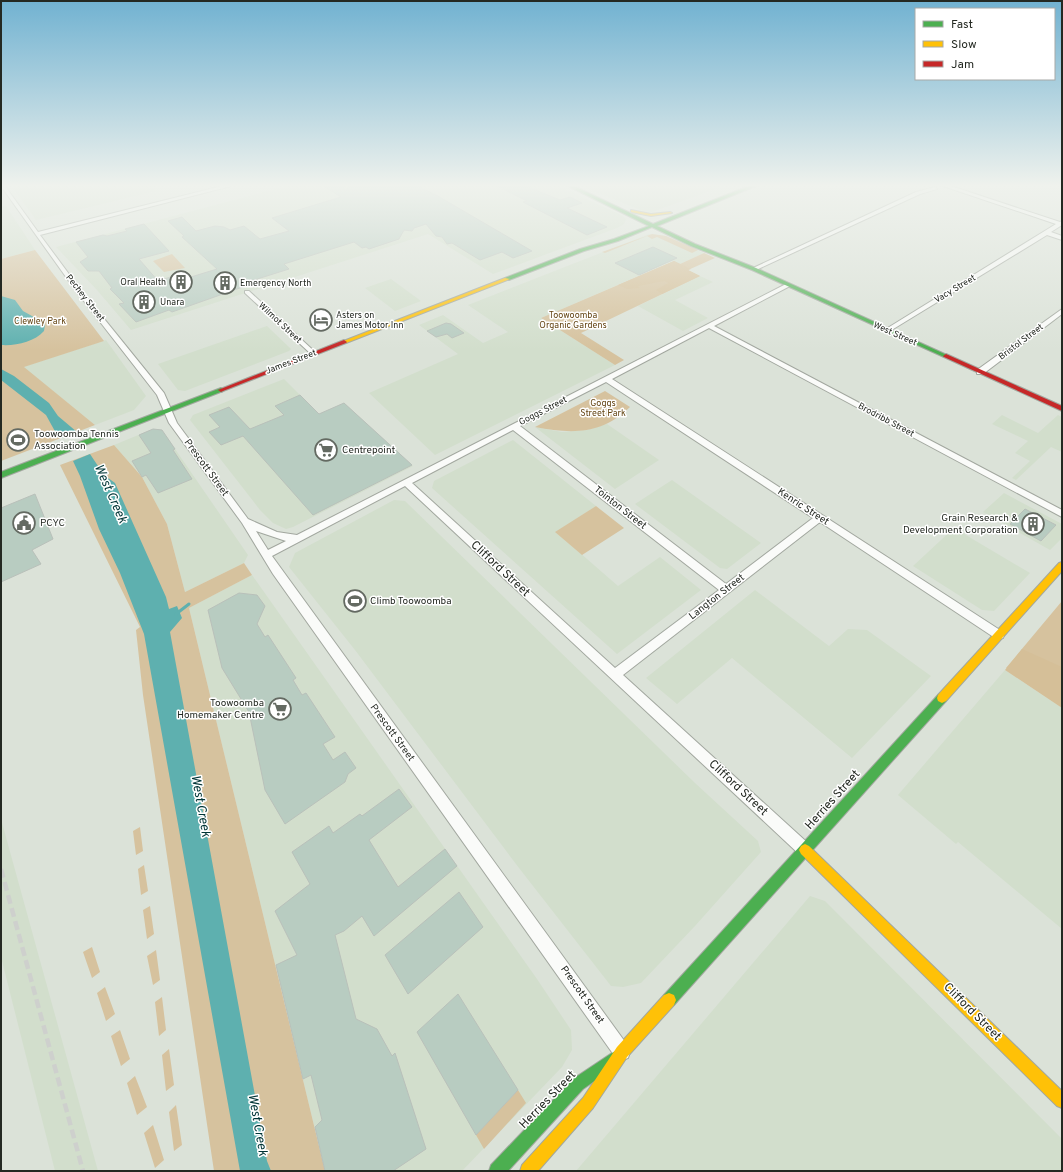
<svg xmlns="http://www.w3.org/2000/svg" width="1063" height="1172" viewBox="0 0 1063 1172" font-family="Overpass,sans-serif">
  <rect width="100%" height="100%" fill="#dbe2d8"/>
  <!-- built -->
  <path fill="#d2decc" d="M152,186L156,191L36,220L12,187Z
    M287,186H558L621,215L626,219L624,224L617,228L493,274L428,234L131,330L97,290L56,247Z
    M581,186H719L721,187L652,212L643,211Z
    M6,206L35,250L1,259V207Z
    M649,234L666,236L704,253L680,264L673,261L541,318L615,365L435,455L369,393L458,354L419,325L443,315L483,343L508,332L468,305Z
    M700,276L713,282L675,300L708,318L683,331L638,306Z
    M391,279L421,301L395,311L365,288Z
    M267,326L291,349L289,351L185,391L178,390L158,364Z
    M106,340L146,396L134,410L95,425L23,367Z
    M284,379L319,414L344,403L413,466L293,527L286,529L273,523L260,510L190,420L193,415Z
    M1002,415L1038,433L1058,415L1062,417V452L1051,447L1016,480L1012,478L1030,461L1015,453L1028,441L992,424Z
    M607,424L659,460L615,489L535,427L562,432L586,430Z
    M153,429L162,430L248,555L244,563L185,592L167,524L142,477L114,445Z
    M513,440L596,506L556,532L618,586L660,557L701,590L617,654L432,488L434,481Z
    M672,480L686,490L761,543L727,569L720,568L635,504Z
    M1004,493L1062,524V538L1050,550L983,512Z
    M394,500L405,501L695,783L758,841L761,852L695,926L641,983L623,987L611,986L519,868L355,650L289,567L295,553Z
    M954,528L1030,573L994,611L982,610L913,566Z
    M252,575L537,979L571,1030L572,1050L562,1067L462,1171H325L189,608Z
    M755,590L829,646L848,629L867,630L931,676L852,758L732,658L677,704L646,678Z
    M1005,670L1062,708V929L958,842L956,844L898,795Z
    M1,819L98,1171H55L1,957Z
    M810,896L825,901L1062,1139V1171H576Z"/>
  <!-- green -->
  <path fill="#d6c29e" d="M652,234L666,236L698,250L692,253L657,237L652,239L647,236L605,253L602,252Z
    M35,250L104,341L24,367L95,425L1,461V259Z
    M704,253L715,258L688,270L700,276L581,333L624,360L615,365L541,318L674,261L680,264Z
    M172,254L185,268L164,272L153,261Z
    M605,391L630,407C601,435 572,434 535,427Z
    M114,445L142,477L167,524L185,592L244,563L252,575L189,608L325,1171H214L143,695L136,630L140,627L60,465Z
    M596,506L624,528L582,555L555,532Z
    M1062,601V707L1006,668Z
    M140,827L143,851L136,855L133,831Z
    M144,865L148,891L141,895L138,869Z
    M150,906L154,934L147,939L143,910Z
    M92,947L100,972L92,978L83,952Z
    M156,950L160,980L153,985L147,956Z
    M105,987L115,1014L106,1021L97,993Z
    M162,997L166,1030L159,1036L155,1002Z
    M120,1030L130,1059L121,1066L111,1036Z
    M169,1049L174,1085L166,1091L162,1055Z
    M135,1076L147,1107L137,1115L127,1083Z
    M518,1090L526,1103L484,1149L476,1135Z
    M176,1105L182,1145L174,1151L169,1112Z
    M153,1125L164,1160L155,1168L144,1133Z"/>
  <!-- forest -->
  <path fill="#d5bf98" d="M674,261L691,269L688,270L700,276L662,294L656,290L668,283L664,281L638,286L640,288L627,289L618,285Z
    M1022,649L1062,667V708L1005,670Z"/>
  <!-- water -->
  <path fill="#5eb0af" d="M1,296L15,300L23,311L41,321L45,325L44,331C34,342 16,346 1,345Z
    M1,369L14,376L49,403L58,416L77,432L61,438L57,435L46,415L1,380Z
    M90,454L104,475L115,483L166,597L169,609L177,606L182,618L170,632L267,1161L271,1171H240L144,634L120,573L99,529L80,476L73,461Z"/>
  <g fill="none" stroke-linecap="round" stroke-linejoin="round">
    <!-- stream -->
    <path stroke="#5eb0af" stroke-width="3" d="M176,614L189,604"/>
  </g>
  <!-- building -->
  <path fill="#b8ccc1" stroke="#b9c0ba" d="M324,186H341L345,189L353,186H417L436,195L532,251L513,258L502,252L480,260L452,243L447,244L442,237L436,236L426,224L414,228L412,231L404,230L399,239L369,249L366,247L362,248L354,242L284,264L289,269L251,281L254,283L172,312L169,310L136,322L119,304L124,303L110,289L112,288L99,271H88L80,262L88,257L76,242L103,235L107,236L127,231L125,229L144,224L169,251L139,259L158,281L186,272L191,277L217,269L182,237L184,236L168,221L182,217L196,231L215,226L224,227L230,230L244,226L260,239L289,231L272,218L341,197Z
    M497,186H526L560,200L570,197L582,203L567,208L607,227L587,235L523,202L527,201Z
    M653,247L677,258L639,275L615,263Z
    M446,323L451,324L464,333L452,338L447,334L436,337L427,331Z
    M300,395L319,414L344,403L412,465L313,515L243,436L221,445L209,432L220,427L209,415L229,407L250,429L284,415L275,406Z
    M153,429L162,430L175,449L173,450L192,479L158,493L146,475L142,477L132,461L151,453L139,435Z
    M35,494L53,539L32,550L41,564L1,582V508Z
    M1025,509L1056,525L1041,541L1010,524Z
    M239,593L257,595L265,606L257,624L265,637L268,635L296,678L293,680L302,695L306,693L335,737L323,744L333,760L345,752L356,768L348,774L345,782L285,824L265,790L249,712L222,668L208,610Z
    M399,789L412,807L369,840L398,887L445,849L457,866L374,936L362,916L344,931L335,935L356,1019L377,1029L392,1056L395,1053L426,1149L393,1171H325L315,1127L322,1120L311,1075L303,1079L276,965L297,955L275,911L310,884L292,852L329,826L333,833L360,814L362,816Z
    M459,892L483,927L408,994L385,955Z
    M458,994L518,1090L476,1135L417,1032Z"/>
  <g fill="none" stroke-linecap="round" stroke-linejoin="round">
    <!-- street casing -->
    <g stroke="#a2a79f" stroke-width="2">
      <path id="street" d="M1,186H5L38,232L222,186H231L40,235L80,289L164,393L177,423L248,519L277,532L297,535L788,283L791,285L790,286L714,326L1062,510V517L709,328L612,379L1003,632L1004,635L1003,638L999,639L995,638L820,522L623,675L810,845L812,850L810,855L805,857L800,855L405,486L272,556L628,1046L630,1052L628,1058L622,1060L616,1058L273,574L242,523L169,423L157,395L76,291ZM606,382L813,518L726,584L520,426ZM513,430L719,590L615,668L412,483ZM256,531L286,541L268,550Z
        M943,186H951L1060,222L1062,221V225L1051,232L1062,236V240L1047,235L890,331H886V329L1056,224Z
        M935,187L937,189L920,194L756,270L751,269L916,192Z
        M245,291H249L315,352V354H311L245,293Z
        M1062,309V314L983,374H977V370Z"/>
    </g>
    <!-- fast casing -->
    <g stroke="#a2a79f" stroke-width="2">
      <path id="fast" d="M568,186H574L653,224L749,186H756L657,226L695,244L756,268L949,356L944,357L752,270L691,246L652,227L618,241L584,251L509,280H505V278L580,249L614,239L649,226Z
        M221,388L224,390L223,391L1,478V472Z
        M942,693L946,695L947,698L946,701L674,1005L669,1007L664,1005L662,1000L664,995L938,695Z
        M615,1051L620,1053L622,1058L620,1063L583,1089L508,1171H489L491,1165L573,1079Z"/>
    </g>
    <!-- slow casing -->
    <g stroke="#a2a79f" stroke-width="2">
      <path id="slow" d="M631,210L651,214L670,212L672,213L651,216L631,212Z
        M505,278L510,279L346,343L341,342Z
        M1062,562V571L946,701L942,703L938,701L937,698L938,695L1059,563Z
        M805,844L809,846L1062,1091V1108L1057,1106L801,854L799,850L801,846Z
        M669,993L674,995L676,1000L674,1005L627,1057L593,1108L538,1171H520L522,1165L583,1098L617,1047L664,995Z"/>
    </g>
    <!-- jam casing -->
    <g stroke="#a2a79f" stroke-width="2">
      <path id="jam" d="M344,340L347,342L346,343L223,391L221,392L218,390Z
        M946,354L1062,406V411L944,357L943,356Z"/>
    </g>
    <!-- street -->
    <use href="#street" fill="#fafbf9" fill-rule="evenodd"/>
    <!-- fast -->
    <use href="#fast" fill="#4caf50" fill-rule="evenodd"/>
    <!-- slow -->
    <use href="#slow" fill="#ffc107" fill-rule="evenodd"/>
    <!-- jam -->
    <use href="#jam" fill="#c62828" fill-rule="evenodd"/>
    <!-- rail -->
    <path stroke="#ced0cd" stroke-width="4.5" stroke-dasharray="9 4.5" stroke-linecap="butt" d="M1,869L83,1171"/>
  </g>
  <!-- sky -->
  <linearGradient id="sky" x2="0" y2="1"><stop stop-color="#71b2d1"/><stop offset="0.53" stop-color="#eff2ed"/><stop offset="1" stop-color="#eff2ed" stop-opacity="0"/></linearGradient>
  <rect width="1063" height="350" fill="url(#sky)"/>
  <!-- icons -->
  <defs>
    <g id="building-ring" transform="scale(1.15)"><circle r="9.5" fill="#fff" stroke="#646a62" stroke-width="1.5"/><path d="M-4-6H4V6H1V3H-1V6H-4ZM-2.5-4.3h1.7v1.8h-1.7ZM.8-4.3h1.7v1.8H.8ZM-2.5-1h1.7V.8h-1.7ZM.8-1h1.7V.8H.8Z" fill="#646a62"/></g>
    <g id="hotel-ring" transform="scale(1.15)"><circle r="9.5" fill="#fff" stroke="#646a62" stroke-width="1.5"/><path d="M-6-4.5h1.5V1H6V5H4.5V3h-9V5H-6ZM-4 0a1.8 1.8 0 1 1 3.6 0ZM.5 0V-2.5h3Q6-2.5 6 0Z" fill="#646a62"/></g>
    <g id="stadium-ring" transform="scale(1.15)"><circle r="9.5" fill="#fff" stroke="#646a62" stroke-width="1.5"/><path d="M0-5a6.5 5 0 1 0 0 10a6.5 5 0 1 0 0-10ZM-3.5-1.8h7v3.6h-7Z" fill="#646a62"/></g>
    <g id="supermarket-ring" transform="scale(1.15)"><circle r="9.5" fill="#fff" stroke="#646a62" stroke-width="1.5"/><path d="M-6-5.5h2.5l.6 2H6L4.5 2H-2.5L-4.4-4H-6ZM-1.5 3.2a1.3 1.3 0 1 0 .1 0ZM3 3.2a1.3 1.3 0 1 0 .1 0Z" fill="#646a62"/></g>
    <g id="civic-ring" transform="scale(1.15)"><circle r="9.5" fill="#fff" stroke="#646a62" stroke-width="1.5"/><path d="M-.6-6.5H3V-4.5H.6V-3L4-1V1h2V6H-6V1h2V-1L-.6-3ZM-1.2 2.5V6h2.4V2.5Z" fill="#646a62"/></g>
  </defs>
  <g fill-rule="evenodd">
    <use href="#building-ring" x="181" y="282"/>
    <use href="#building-ring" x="225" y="283"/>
    <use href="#building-ring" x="144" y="302"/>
    <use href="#hotel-ring" x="321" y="320"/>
    <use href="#stadium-ring" x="18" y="440"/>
    <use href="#supermarket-ring" x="326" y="450"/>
    <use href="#civic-ring" x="24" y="523"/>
    <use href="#building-ring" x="1033" y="524"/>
    <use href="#stadium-ring" x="355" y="601"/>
    <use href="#supermarket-ring" x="280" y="709"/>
  </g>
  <g text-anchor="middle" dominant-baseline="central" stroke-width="3" stroke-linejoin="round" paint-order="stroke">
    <!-- far-poi labels -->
    <g font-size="9" fill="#242922" stroke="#fff" text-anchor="start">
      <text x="166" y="282" text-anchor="end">Oral Health</text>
      <text x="240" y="283">Emergency North</text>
      <text x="160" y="302">Unara</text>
      <text x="336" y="315">Asters on<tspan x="336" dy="10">James Motor Inn</tspan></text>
    </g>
    <!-- far-street labels -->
    <g font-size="9" fill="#242922" stroke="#fff">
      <text transform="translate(955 289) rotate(-31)">Vacy Street</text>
      <text transform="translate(85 298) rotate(52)">Pechey Street</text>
      <text transform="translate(280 323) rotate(43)">Wilmot Street</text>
      <text transform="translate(895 334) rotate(24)">West Street</text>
      <text transform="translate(1021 342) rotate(-37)">Bristol Street</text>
      <text transform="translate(291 362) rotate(-21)">James Street</text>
      <text transform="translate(543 411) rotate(-27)">Goggs Street</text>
      <text transform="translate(886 420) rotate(28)">Brodribb Street</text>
    </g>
    <!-- far-park labels -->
    <g font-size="9" fill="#644514" stroke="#fff">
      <text x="573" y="315">Toowoomba<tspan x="573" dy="10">Organic Gardens</tspan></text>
      <text x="40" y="321">Clewley Park</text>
      <text x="603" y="403">Goggs<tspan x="603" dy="10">Street Park</tspan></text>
    </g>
    <!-- poi labels -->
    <g font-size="10" fill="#242922" stroke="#fff" text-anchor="start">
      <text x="34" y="434">Toowoomba Tennis<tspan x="34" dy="12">Association</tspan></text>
      <text x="342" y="450">Centrepoint</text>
      <text x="1018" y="518" text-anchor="end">Grain Research &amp;<tspan x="1018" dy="12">Development Corporation</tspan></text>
      <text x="40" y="523">PCYC</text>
      <text x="370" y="601">Climb Toowoomba</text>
      <text x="264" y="703" text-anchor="end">Toowoomba<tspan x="264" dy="12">Homemaker Centre</tspan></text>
    </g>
    <!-- street labels -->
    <g font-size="10" fill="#242922" stroke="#fff">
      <text transform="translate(206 468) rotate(54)">Prescott Street</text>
      <text transform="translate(803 507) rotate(33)">Kenric Street</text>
      <text transform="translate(620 508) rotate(38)">Tointon Street</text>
      <text transform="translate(717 597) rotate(-38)">Langton Street</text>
      <text transform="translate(392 733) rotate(54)">Prescott Street</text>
      <text transform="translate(582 995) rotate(55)">Prescott Street</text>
    </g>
    <!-- near-street labels -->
    <g font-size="12" fill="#242922" stroke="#fff">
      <text transform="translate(500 569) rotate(43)">Clifford Street</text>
      <text transform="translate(738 788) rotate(43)">Clifford Street</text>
      <text transform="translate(833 800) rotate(-48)">Herries Street</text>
      <text transform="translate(972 1012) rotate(45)">Clifford Street</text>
      <text transform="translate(548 1100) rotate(-46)">Herries Street</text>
    </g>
    <!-- near-water labels -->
    <g font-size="13" font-style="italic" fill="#003536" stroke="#fff">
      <text transform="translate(110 494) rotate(66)">West Creek</text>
      <text transform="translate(200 806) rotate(80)">West Creek</text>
      <text transform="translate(257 1125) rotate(80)">West Creek</text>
    </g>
  </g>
  <!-- border -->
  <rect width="1063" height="1172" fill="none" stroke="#242922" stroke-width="4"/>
  <!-- legend -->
  <rect x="915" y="8" width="140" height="72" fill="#ffffff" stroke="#a7a9a7"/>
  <rect x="923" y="21" width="20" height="6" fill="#4caf50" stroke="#a7a9a7"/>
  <text x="951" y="28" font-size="12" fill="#242922">Fast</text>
  <rect x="923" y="41" width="20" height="6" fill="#ffc107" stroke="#a7a9a7"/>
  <text x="951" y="48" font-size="12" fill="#242922">Slow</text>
  <rect x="923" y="61" width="20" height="6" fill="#c62828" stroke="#a7a9a7"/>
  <text x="951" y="68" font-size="12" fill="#242922">Jam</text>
</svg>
